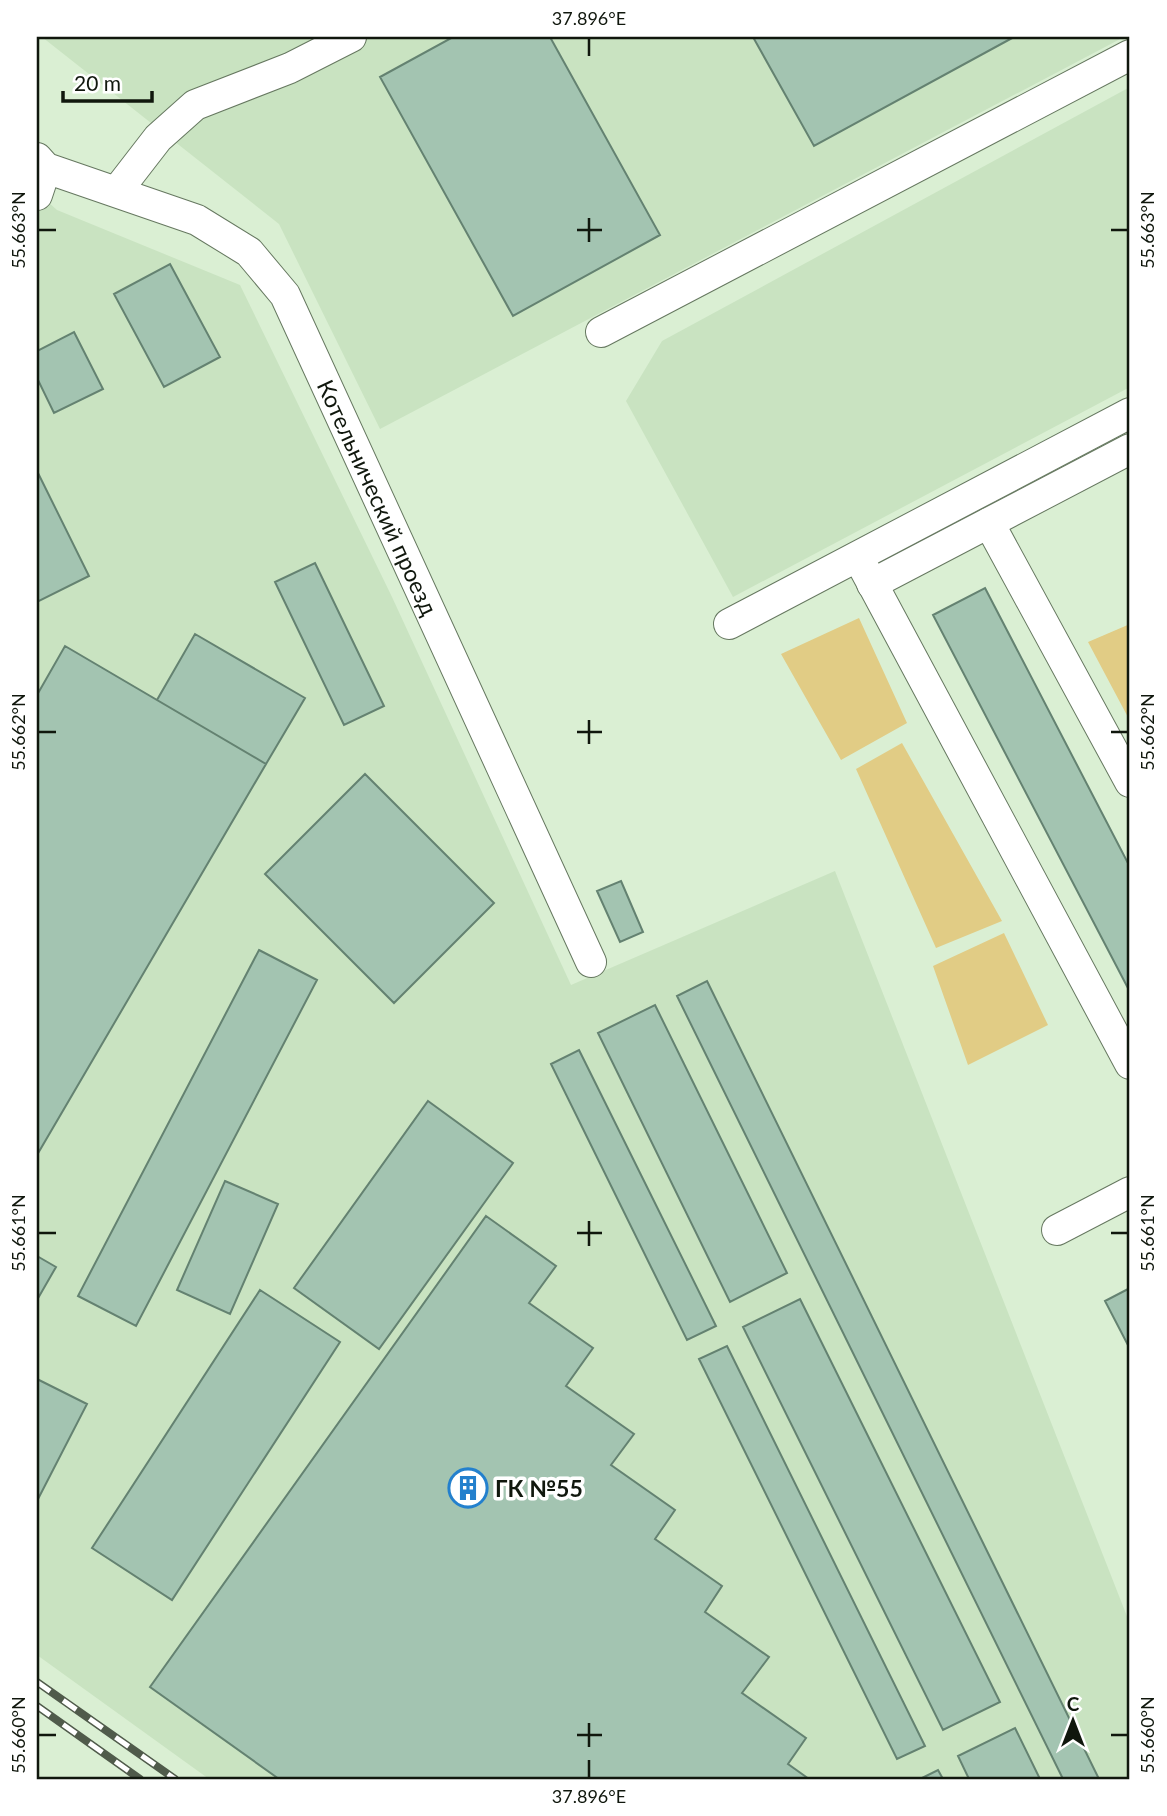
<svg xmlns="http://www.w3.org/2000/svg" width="1167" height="1816" viewBox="0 0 1167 1816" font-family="Lato,sans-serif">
  <rect width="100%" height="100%" fill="#daefd3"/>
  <!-- built -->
  <path fill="#c9e3c1" d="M42,37H1124L380,429L279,224Z
    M1130,87V387L733,597L626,401L662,341Z
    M37,192L57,210L240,285L392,597L571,985L835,871L1130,1624V1779H209L37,1655Z"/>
  <!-- green -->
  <path fill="#e1cc85" d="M859,618L907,723L841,760L781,654Z
    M1130,624V721L1088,642Z
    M902,743L1002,921L936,948L856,769Z
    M1004,933L1048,1025L968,1065L933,966Z"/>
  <!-- building -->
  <path fill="#a3c4b1" stroke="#648271" stroke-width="2" d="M453,37H550L660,235L513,316L380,77Z
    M753,37H1014L814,146Z
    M170,264L220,357L164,387L114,294Z
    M74,332L103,389L54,413L37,378V351Z
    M37,471L89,576L37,602Z
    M315,563L384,706L344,725L275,582Z
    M985,588L1130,867V992L933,615Z
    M195,634L305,698L266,764L157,700Z
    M65,646L266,764L37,1155V695Z
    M365,774L494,903L394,1003L265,874Z
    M621,881L643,932L620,942L597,891Z
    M259,950L317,980L136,1326L78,1296Z
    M707,981L1099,1779H1063L677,996Z
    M655,1005L787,1273L730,1302L598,1033Z
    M579,1050L716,1326L687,1340L551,1064Z
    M428,1101L513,1163L379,1349L294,1288Z
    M225,1181L278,1204L230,1314L177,1290Z
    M486,1216L556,1266L529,1303L593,1348L566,1386L634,1434L611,1465L675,1510L655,1539L722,1586L705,1612L769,1657L742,1693L806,1738L788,1764L809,1779H279L150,1687Z
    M37,1256L56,1267L37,1300Z
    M1130,1288V1349L1105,1301Z
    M260,1290L340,1342L172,1600L92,1548Z
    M800,1299L1000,1702L943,1730L743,1327Z
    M727,1346L925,1746L897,1759L699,1359Z
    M37,1379L87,1404L37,1501Z
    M1015,1728L1040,1779H969L958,1756Z
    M938,1770L943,1779H920Z"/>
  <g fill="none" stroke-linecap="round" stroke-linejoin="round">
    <!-- minor casing -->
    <g stroke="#667860" stroke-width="32">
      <g id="minor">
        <path id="s1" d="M37,158L46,168L197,220L249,252L285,295L591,962"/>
        <path d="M117,191L158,138L195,105L290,68L351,37"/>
        <path d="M37,195L46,168"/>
        <path d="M601,332L1130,55"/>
        <path d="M989,523L1130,782"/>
        <path d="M858,557L1130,1064"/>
        <path d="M872,584L1130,449"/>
        <path d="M729,624L1130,413"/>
        <path d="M1057,1230L1130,1192"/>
      </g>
    </g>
    <!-- minor -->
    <use href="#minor" stroke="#fff" stroke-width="30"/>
    <!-- rail casing -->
    <g stroke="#505b4b" stroke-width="8">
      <path id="rail" d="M37,1682L175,1779
        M37,1706L140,1779"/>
    </g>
    <!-- rail -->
    <use href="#rail" stroke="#fff" stroke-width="5" stroke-dasharray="16" stroke-linecap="butt"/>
  </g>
  <!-- ticks -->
  <path fill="none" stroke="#10170d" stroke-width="2.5" d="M589,38V56M589,218V242M38,230H56M577,230H602M1111,230H1128M589,720V744M38,732H56M577,732H602M1111,732H1128M589,1221V1246M38,1233H56M577,1233H602M1111,1233H1128M589,1723V1747M38,1735H56M577,1735H602M1111,1735H1128M589,1760V1778"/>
  <!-- icons -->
  <defs>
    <g id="building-ring" transform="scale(2.0125)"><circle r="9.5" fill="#fff" stroke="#2380cd" stroke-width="1.5"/><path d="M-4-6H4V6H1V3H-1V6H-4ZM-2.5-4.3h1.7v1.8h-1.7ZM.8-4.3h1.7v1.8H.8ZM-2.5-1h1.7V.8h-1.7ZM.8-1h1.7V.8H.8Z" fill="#2380cd"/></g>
  </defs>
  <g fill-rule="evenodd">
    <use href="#building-ring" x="468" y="1488"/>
  </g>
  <g text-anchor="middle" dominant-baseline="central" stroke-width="7" stroke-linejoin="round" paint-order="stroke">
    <!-- street labels -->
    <g font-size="23" fill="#10170d" stroke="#fff">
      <text stroke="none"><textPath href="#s1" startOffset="513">Котельнический проезд</textPath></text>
    </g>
    <!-- poi labels -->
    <g font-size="23" font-weight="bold" fill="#10170d" stroke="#fff" text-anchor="start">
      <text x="495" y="1488">ГК №55</text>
    </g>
  </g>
  <!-- border -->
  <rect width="1167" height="1816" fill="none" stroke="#ffffff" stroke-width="77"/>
  <!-- north arrow -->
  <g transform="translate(1073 1721)" stroke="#ffffff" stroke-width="5" paint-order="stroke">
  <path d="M0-5L12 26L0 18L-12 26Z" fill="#10170d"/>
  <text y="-10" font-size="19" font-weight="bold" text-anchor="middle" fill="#10170d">С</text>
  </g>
  <!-- scale -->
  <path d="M63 91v10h89v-10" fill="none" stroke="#10170d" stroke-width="3.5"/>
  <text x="74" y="91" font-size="21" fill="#10170d" stroke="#ffffff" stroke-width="5" paint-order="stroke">20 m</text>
  <rect x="38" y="38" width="1090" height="1740" fill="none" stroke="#10170d" stroke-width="2.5"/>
  <g font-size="18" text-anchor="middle" fill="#10170d">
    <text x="589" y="25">37.896°E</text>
    <text transform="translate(19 230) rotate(-90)" y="6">55.663°N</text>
    <text transform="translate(1148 230) rotate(-90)" y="6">55.663°N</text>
    <text transform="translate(19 732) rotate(-90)" y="6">55.662°N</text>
    <text transform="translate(1148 732) rotate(-90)" y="6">55.662°N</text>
    <text transform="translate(19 1233) rotate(-90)" y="6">55.661°N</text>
    <text transform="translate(1148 1233) rotate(-90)" y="6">55.661°N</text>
    <text transform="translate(19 1735) rotate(-90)" y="6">55.660°N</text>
    <text transform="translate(1148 1735) rotate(-90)" y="6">55.660°N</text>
    <text x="589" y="1803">37.896°E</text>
  </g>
</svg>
